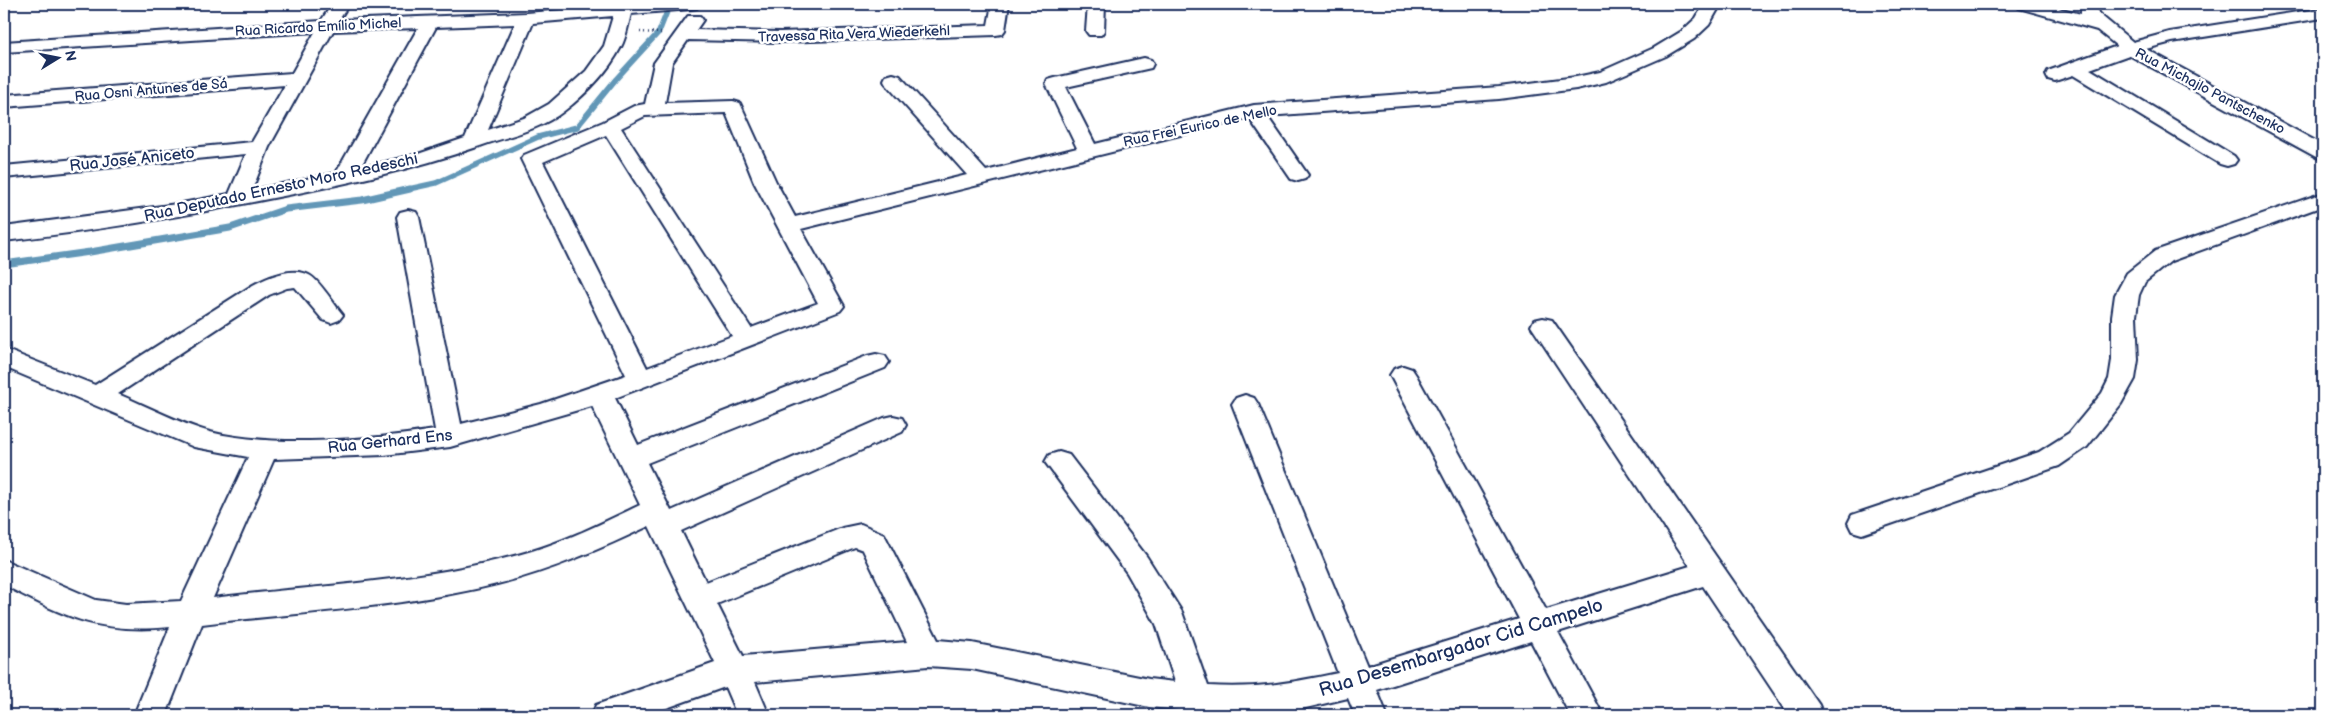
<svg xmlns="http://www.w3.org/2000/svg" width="2327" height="719" viewBox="0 0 2327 719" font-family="'Balsamiq Sans',sans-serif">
  <rect width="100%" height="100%" fill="#fff"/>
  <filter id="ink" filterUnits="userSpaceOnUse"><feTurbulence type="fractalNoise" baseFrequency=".02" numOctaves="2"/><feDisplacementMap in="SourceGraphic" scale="10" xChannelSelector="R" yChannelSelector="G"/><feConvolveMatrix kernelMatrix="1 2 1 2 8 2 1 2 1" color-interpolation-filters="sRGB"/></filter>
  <g filter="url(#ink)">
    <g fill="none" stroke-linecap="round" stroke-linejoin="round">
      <!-- stream-far1 -->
      <path stroke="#6297b7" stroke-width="5.5" d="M404,190L436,183L538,137L577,127L616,79L659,32L670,4"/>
      <!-- stream -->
      <path stroke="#6297b7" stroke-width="7" d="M4,264L90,252L230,228L286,209L362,200L410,189"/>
      <!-- minor casing -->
      <g stroke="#1b2f5e" stroke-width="4">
        <path id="minor" d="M332,4H349L339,20L526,13L633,4H700L697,8L691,9L631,14C628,25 626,38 621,47C608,72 586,94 564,111C540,130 508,136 480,146C411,170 340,185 268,199C181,217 93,231 4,241V227L177,204L229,194L246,154L4,178V166L252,142L285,85L4,107V95L292,73L315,32L4,52V42L321,21ZM613,16L604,46L586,71L549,104L524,118L488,130L533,23ZM515,24L465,138L418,154L360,168L436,27ZM418,28L336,173L252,190L269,147L333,31Z
          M992,4H1009L1005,30L1002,34L996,35L780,42L688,40L672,63L665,103L733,101L740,103L776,182L795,217L967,175L886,84L884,80L886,76L893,74L900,76L986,171L1077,148L1046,84L1048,80L1055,78L1144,58L1151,60L1153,64L1151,68L1066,87L1095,144L1254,105L1499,87L1576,77L1600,72L1654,48L1682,31L1696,18L1704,4H1721L1709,25L1694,39L1666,56L1606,82L1576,89L1499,99L1267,116L1308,175L1305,179L1298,181L1291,179L1249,118L801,229L844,306L840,311L615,398L638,445L867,356L876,354L885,356L889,362L885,368L647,463L671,511L884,418L893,416L902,418L906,425L902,432L681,531L706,582L842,528L861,524L884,534L938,640L972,643L1149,679L1175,682L1156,624L1127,573L1045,462L1049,455L1059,452L1069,455L1147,557L1182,612L1208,686C1256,689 1291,683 1338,673L1232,404L1236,398L1245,395L1254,398L1258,404L1367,666L1519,619L1390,375L1394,369L1403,366L1412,369L1416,375L1546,610L1690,566L1531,326L1534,320L1543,318L1552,320L1819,705L1823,715H1789L1703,586L1558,632L1603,715H1570L1531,641L1377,690L1387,715H1355L1348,698L1289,712L1228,715L1149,707L972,669L928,666L755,682L769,715H737L725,687L647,715H592L596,705L715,663L649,526C600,549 550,571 497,584C400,608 300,612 202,624L166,715H134L170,627C98,634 66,617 4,585V560L96,600L126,604L181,601L248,457L194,447L4,367V349L95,385L253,285C268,277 292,266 309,275C318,279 332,301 339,310L343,315L339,320L331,323L323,320L295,287L287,288L269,295L118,394C147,406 181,424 210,432C273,448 371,440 435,430L397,217L400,212L408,210L416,212L419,217L461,424L541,404L626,375L521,159L524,155L603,122L634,106L645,104L654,63L688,16H700L703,20L696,30L780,32L988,25ZM726,113L754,182L818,303L751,328L621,128L645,116ZM606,135L732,336L647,368L543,162ZM592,406L640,505C604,522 569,540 532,551C428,582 319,585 213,598L274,459L384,455L450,447ZM855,547L863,550L907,642L743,656L717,604Z
          M1088,4H1105L1104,31L1101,35H1089L1086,31Z
          M2016,4H2043L2081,14V4H2097L2098,13L2133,42L2170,32L2323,8V18L2172,42L2146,49L2323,145V159L2316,157L2129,55L2090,69L2234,156L2237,160L2234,164L2227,166L2220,164L2073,75L2055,81L2048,79L2046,75L2048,71L2117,46L2097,30L2019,8Z
          M2323,193V206L2171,261L2145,282L2139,295L2136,316L2138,360L2135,379L2121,404L2087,447L2059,466L1862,534L1852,531L1848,523L1852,515L2039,452L2069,433L2102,393L2109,379L2112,360V316L2115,295L2127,273L2155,251Z"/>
      </g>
      <!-- path -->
      <path stroke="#1b2f5e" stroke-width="2.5" stroke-dasharray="1 3" stroke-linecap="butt" d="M640,32L661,33"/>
      <!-- minor -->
      <use href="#minor" fill="#fff" fill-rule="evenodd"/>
    </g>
  </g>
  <g text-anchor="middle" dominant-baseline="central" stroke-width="5" stroke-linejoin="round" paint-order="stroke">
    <!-- far-street labels -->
    <g font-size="14" fill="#1b2f5e" stroke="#fff">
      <text transform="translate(318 27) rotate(-3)">Rua Ricardo Emílio Michel</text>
      <text transform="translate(854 34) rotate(-2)">Travessa Rita Vera Wiederkehl</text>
      <text transform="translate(151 90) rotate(-5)">Rua Osni Antunes de Sá</text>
      <text transform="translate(2210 91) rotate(28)">Rua Michajlo Pantschenko</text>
      <text transform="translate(1200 126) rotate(-12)">Rua Frei Eurico de Mello</text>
    </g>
    <!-- street labels -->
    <g font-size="16" fill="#1b2f5e" stroke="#fff">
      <text transform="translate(132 160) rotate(-6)">Rua José Aniceto</text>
      <text transform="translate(281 188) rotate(-12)">Rua Deputado Ernesto Moro Redeschi</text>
      <text transform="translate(390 442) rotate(-6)">Rua Gerhard Ens</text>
    </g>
    <!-- near-street labels -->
    <g font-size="19" fill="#1b2f5e" stroke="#fff">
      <text transform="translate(1461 648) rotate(-17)">Rua Desembargador Cid Campelo</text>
    </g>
  </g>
  <!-- margin -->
  <rect width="2327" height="719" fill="none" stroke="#fff" stroke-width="20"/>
  <rect x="10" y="10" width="2307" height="699" fill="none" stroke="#1b2f5e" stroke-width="2" filter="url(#ink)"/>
  <!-- north arrow -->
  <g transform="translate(58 58) rotate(80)" stroke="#ffffff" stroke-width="4" paint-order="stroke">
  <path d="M0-4L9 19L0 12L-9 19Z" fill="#1b2f5e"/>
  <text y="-8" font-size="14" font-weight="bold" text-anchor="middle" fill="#1b2f5e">N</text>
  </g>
</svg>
